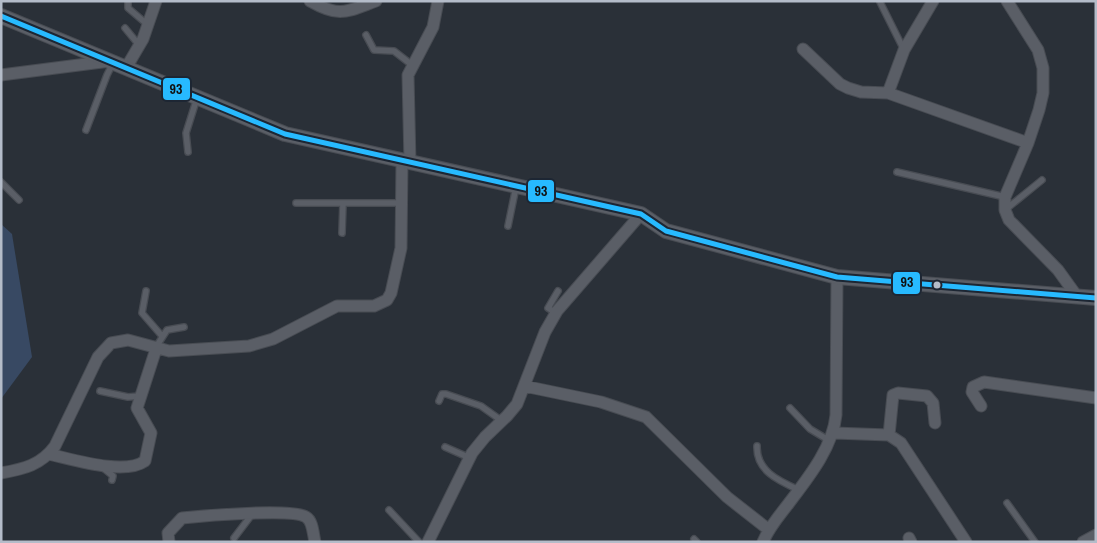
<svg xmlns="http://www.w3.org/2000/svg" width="1097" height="543" viewBox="0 0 1097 543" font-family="'Archivo Narrow',sans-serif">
  <rect width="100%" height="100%" fill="#2a3038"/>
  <!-- water -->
  <path fill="#384963" d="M1,224L12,234L32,357L1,399Z"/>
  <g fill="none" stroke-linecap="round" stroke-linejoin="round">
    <!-- service casing -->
    <g stroke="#484c53" stroke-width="8">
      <path id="service" d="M128,1V8L148,25
        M880,2L904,50
        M125,28L139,45
        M366,35L374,50L394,51L412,65
        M86,130L107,75L113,63
        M188,152L186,133L197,98
        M897,172L1005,197
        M1,182L19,200
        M296,203H401
        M1005,210L1042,180
        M508,226L516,187
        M342,233L343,203
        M146,291L142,313L162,336
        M556,313L548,308L558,291
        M156,347L167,330L184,327
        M100,391L128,397L140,396
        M439,401L442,394H446L481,406L502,421
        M790,408L810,429L830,441
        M757,446C756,471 779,481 799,490
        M445,447L470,458
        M102,467L113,476L112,480
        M1007,503L1035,542
        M389,510L419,542
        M234,538L253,513
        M694,539L697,542"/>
    </g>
    <!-- minor casing -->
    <g stroke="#484c53" stroke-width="13">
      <path id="minor" d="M310,1C340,18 346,12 376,1
        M1007,1L1038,50L1043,68V93L1039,110L1028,143L1005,197V210L1009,220L1058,270L1076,295
        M803,49L840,84L848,88L861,92L888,93L1028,143
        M126,68L143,39L156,1
        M1,75L110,61
        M888,93L904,50L933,1
        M410,163L408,75L433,27L438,1
        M524,386L601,402L646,417L727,497L769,530
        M981,406L972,392L973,387L984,382L1096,398
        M834,433L889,435L901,443L966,542
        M889,435L893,395L898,393L927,396L933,403L935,423
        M48,454C72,459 124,476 145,461L151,433L137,408L156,349
        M1,473C24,469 41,465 55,446L98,357L111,343L128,340L169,351L249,346L273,339L337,306H374L387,300L391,293L401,248L402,161
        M909,538L911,542
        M169,542L168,533L182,518C202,516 293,508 306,517C313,521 313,534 315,542
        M428,542L472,453L485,437L507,416L517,404L545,332L557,311L641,214
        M763,542C769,527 780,515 789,503C808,478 833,447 836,415L837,277
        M1083,542L1096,535"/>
    </g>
    <!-- tertiary casing -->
    <g stroke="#484c53" stroke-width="16">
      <path id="tertiary" d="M1,16L285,134L641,214L666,231L837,277L1096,298"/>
    </g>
    <!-- service -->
    <use href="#service" stroke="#5a5e66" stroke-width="5.5"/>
    <!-- minor -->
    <use href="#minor" stroke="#5a5e66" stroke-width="11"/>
    <!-- tertiary -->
    <use href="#tertiary" stroke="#5a5e66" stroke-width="14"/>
    <!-- bus-1 casing -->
    <g stroke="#1d2633" stroke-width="9">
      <path id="bus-1" d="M1,16L285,134L641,214L666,231L837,277L1096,298"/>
    </g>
    <!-- bus-1 -->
    <use href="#bus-1" stroke="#27baff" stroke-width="5"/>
  </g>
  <!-- markers -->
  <circle fill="#b4bcc9" stroke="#1d2633" stroke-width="2" cx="937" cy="285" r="4.5"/>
  <g stroke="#1d2633" stroke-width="2">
    <rect x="162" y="77" width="29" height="24" rx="5" fill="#27baff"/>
    <rect x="527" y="179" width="28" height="24" rx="5" fill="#27baff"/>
    <rect x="892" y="271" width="29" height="24" rx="5" fill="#27baff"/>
  </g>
  <g font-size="14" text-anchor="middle" font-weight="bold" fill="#111">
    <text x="176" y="94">93</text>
    <text x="541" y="196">93</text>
    <text x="907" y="287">93</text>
  </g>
  <!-- border -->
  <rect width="1097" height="543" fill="none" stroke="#b4bcc9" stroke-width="5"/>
</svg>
